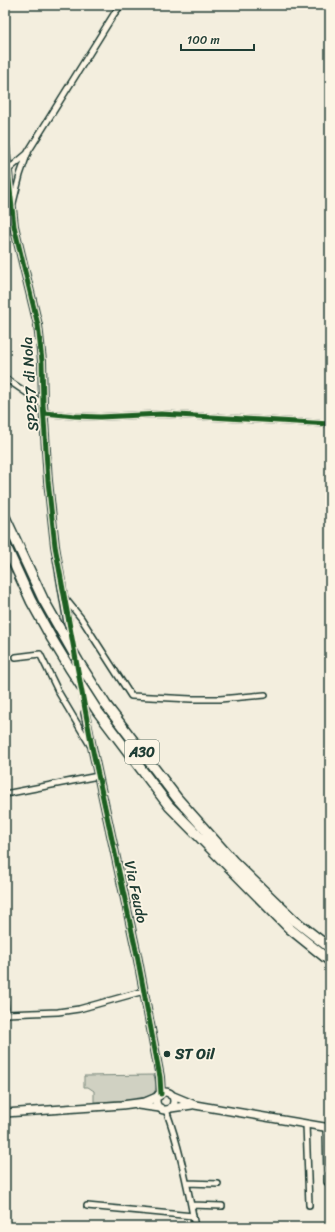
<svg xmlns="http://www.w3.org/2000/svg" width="335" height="1232" viewBox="0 0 335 1232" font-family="Sriracha,sans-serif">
  <rect width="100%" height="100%" fill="#f3eede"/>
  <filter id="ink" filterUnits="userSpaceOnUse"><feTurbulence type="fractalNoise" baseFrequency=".025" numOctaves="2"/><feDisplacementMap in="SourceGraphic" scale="8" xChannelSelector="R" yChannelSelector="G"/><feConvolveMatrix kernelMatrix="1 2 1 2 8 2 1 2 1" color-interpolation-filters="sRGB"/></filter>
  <g filter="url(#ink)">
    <!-- green -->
    <path fill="#d0d1c2" stroke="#78877b" d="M154,1075C155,1080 157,1086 155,1091C150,1102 106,1101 94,1102V1091L88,1087H84V1076Z"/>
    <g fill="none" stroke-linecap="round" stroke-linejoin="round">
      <!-- secondary-tunnel -->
      <path stroke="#c9cbbc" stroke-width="7" stroke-dasharray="7 3.5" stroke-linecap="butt" d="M68,623L85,713"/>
      <!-- street casing -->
      <g stroke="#1f3d34" stroke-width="8">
        <path id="street" d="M8,170L28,153
          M13,203L20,175L28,152L114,14L121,5
          M5,378L43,404
          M44,413L75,416L100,417L161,414L330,424
          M64,597L81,618L131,696L191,699H220L265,695
          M16,657L40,654L59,693L90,745
          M5,794L98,776
          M5,1003L6,1014
          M5,1014L58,1012L79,1009L144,991
          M166,1110C180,1148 188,1187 195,1227
          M306,1124L309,1205
          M326,1127L327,1182
          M187,1183L218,1184
          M191,1205L222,1206
          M87,1206L193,1216"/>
      </g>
      <!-- secondary casing -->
      <g stroke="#1f3d34" stroke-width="10">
        <path id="secondary" d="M5,145L14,226L38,325L42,361L43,404L48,481L55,546L68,623
          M85,713L92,747L137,955L160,1077L161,1094
          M156 1101a9 9 0 1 1 18 0a9 9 0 1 1-18 0Z
          M171,1095L195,1105L330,1128
          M138,1105L160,1108
          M171,1108L192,1105
          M5,1113L122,1105L145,1102L159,1096"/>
      </g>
      <!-- highway casing -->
      <g stroke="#1f3d34" stroke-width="12">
        <path id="highway" d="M5,517L43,599L78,661L106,705L177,798L233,861L294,920L330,948
          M5,544L31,601L52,639L69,667L98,712L169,806L289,928L330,961"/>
      </g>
      <!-- street -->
      <use href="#street" stroke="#fcf5e5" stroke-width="5"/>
      <!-- secondary -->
      <use href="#secondary" stroke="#fcf5e5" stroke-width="7"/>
      <!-- highway -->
      <use href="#highway" stroke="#fcf5e5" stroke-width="9"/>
      <!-- cycleway casing -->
      <g stroke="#fcf5e5" stroke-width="8">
        <path id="cycleway" d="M5,145L14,226L38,325L42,361L43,404L48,481L55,546L92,747L137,955L160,1077L161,1094
          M44,413L75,416L100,417L161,414L330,424"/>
      </g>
      <!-- cycleway -->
      <use href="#cycleway" stroke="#1b5e20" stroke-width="5"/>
    </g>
  </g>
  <!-- markers -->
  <circle fill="#1f3d34" stroke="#fcf5e5" stroke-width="1.5" cx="167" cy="1054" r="4"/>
  <g text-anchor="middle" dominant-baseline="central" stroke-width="3.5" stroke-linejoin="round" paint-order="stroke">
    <!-- shield labels -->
    <rect fill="#fcf5e5" stroke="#617469" stroke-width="1" x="125" y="740" width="34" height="24" rx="3"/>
    <g font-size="14" font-weight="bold" fill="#1f3d34">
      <text x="142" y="752">A30</text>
    </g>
    <!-- street labels -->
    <g font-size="15" fill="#1f3d34" stroke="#fcf5e5">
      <text transform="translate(30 384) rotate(-94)">SP257 di Nola</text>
      <text transform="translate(136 892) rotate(78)">Via Feudo</text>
    </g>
    <!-- poi labels -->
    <g font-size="15" font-weight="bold" fill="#1f3d34" stroke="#fcf5e5" text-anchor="start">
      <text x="175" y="1054">ST Oil</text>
    </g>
  </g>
  <!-- margin -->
  <rect width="335" height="1232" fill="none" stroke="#fcf5e5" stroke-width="20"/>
  <rect x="10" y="10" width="315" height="1212" fill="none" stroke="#1f3d34" stroke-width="1.5" filter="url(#ink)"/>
  <!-- scale -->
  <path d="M181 44v6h73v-6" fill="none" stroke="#1f3d34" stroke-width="2"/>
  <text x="187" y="44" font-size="12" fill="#1f3d34" stroke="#fcf5e5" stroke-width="3" paint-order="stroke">100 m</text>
</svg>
